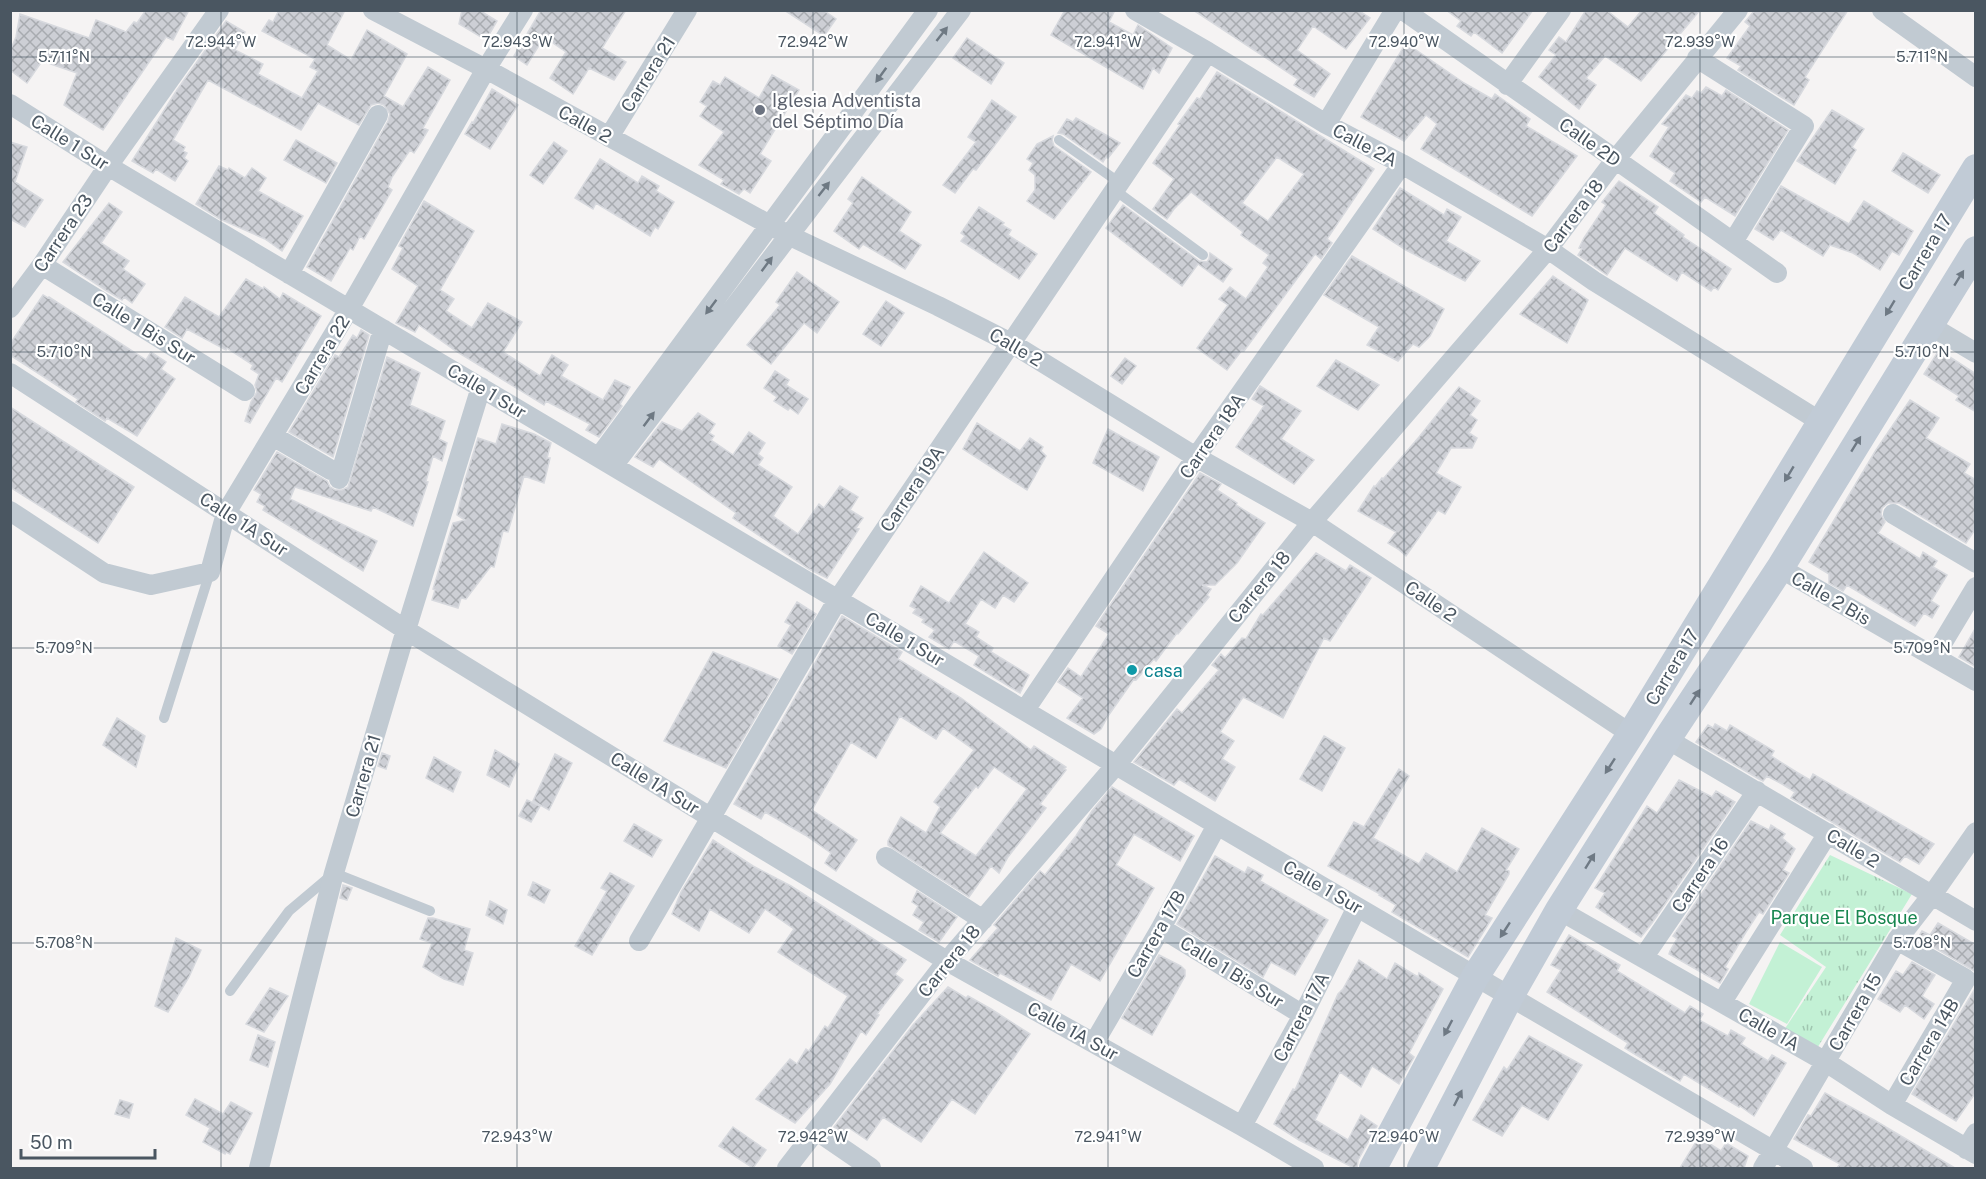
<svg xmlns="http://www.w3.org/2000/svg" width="1986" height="1179" viewBox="0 0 1986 1179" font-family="'Public Sans',sans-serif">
  <defs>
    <pattern id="park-tufts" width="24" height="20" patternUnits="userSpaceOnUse" patternTransform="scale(1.5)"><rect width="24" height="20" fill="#c3f1d5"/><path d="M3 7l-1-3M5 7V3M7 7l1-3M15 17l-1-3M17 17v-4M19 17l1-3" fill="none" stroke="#a0c6b0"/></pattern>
    <pattern id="building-cross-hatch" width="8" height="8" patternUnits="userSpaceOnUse" patternTransform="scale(1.5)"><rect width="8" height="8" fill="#cdcfd5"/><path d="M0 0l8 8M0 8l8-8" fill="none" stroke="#a8abb0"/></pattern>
  </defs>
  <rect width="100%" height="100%" fill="#f5f3f3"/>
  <!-- park -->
  <path fill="url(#park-tufts)" d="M1830,855L1912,894L1816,1050L1784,1030L1826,967L1780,935Z"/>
  <!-- garden -->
  <path fill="#c3f1d5" d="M1780,942L1822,967L1787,1024L1749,1004Z"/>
  <!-- building -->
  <path fill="url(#building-cross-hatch)" stroke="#d7d9de" stroke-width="1.5" fill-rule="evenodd" d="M146,10H189L173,40L166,37L103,130L64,105L77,73L42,61L27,83L10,70V51L16,37L20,14L89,38L96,20L126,32L134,22L137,23Z
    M279,10H345L327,45L351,60L367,30L407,54L384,96L403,107L428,67L450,80L423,128L428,130L421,142L414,153L410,150L392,177L388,187L392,190L364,239L360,236L353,250L350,248L331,281L307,267L388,121L390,114L384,105L378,103L371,105L359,125L318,103L301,130L208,80L173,140L185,147L183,151L187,153L184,158L188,161L175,181L156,169L153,173L132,161L177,90L226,21L245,32L235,50L263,64L258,74L302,98L318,71L310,67L315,59L262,31L269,20L273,22Z
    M462,10H479L497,21L486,40L459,24Z
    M541,10H626L602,48L626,62L614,80L589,68L573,94L550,78L566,52L544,37L527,65L514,56Z
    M784,10H823L836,19L824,36Z
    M1065,10H1115L1109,22L1133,35L1138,25L1172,48L1159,73L1153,68L1143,89L1051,35Z
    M1193,10H1358L1370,18L1346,49L1313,26L1297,50L1330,74L1314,97L1294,85L1298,79Z
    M1446,10H1533L1502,53L1474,32L1471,36L1457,26L1461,21Z
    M1586,10H1606L1628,27L1642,10H1700L1641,81L1605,56L1586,78L1596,85L1579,109L1539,77L1556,55L1549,50L1559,37L1566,42Z
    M1755,10H1848L1805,77L1809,80L1794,105L1738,70L1741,66L1727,58L1750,26L1745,22Z
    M967,38L1004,63L991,84L953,58Z
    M1406,43L1464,83L1492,99L1495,94L1530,119L1526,126L1577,156L1532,216L1421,149L1437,124L1426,115L1404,141L1361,117Z
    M1217,72L1374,169L1327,239L1332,243L1321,259L1315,254L1244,351L1242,350L1227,370L1197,348L1228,305L1219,299L1230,287L1246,299L1268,267L1263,263L1269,255L1241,235L1243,232L1191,192L1174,209L1167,219L1153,209L1174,179L1153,163L1180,125L1178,124L1197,98L1200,99ZM1277,157L1304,174L1268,221L1242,203Z
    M772,75L799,90L760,154L771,161L750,193L744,189L739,194L721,184L724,180L699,165L724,132L700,116L707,106L700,102L713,81L720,85L725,77L759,98Z
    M1706,87L1722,96L1726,90L1788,130L1735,216L1705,197L1701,202L1670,181L1675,173L1650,156L1669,127L1662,124L1686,95L1692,98L1697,91L1701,93Z
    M492,89L518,105L490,149L465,134L472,122L473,123Z
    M992,100L1016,117L976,170L973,169L955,193L943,185L976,142L968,137Z
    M1832,110L1864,129L1852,147L1856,150L1835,184L1797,161Z
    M1076,118L1120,143L1108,158L1106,157L1103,162L1063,134L1058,133L1067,119L1073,122Z
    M1053,136L1052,140L1054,146L1091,172L1054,219L1027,201L1035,190V175L1029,170L1033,163L1027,159L1037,144Z
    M296,140L337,163L326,183L284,160Z
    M10,142L27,147L15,182L43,200L25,227L10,219Z
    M554,142L567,151L543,184L530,175Z
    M1903,153L1940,175L1928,193L1892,171Z
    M600,159L638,183L642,176L659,186L656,191L674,202L658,229L655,227L650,236L596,203L593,209L575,198Z
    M219,166L228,170L229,168L245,178L252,168L266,178L258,191L303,216L282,251L265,239L220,219L196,204Z
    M862,177L911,212L899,231L921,245L905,269L863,244L859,249L834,231L853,203L848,199Z
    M1619,181L1658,207L1654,213L1684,235L1683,237L1731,269L1718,290L1714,287L1711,291L1682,272L1677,281L1625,248L1607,275L1578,255L1582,249L1579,248L1584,238L1606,205L1602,202Z
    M1781,186L1849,224L1864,201L1913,231L1899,255L1892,251L1880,270L1853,253L1830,245L1823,256L1781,230L1773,240L1755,229Z
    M1400,188L1444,215L1447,209L1461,217L1446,241L1480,261L1465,281L1406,250L1373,229Z
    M424,201L474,231L440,290L454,299L446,311L472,328L488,303L522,322L503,352L540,376L552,355L568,365L561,376L603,400L615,380L630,387L620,404L622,406L599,437L586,430L590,424L546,401L544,405L456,351L419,325L415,332L396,323L418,286L392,269L403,248L399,246Z
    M109,203L122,212L101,243L129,261L123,269L145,284L132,303L124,297L122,300L107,291L63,262Z
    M1123,205L1199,261L1207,262L1209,259L1210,253L1232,269L1223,282L1198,264L1182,286L1106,228Z
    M979,207L1004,223L1002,225L1011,230L1008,235L1037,254L1019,279L961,241L965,236L961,233Z
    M1352,256L1444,309L1430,336L1419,347L1413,344L1398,361L1367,345L1379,327L1324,295Z
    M797,272L839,302L817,333L804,323L771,364L747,345L780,305L776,302Z
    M1553,276L1588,300L1567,343L1520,314Z
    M246,279L263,289L264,287L280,299L283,293L321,316L282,382L276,378L250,423L245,421L251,402L257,392L255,385L259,374L251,369L253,365L227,348L226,350L187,329L182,338L165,327L185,297L219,317Z
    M43,295L48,298L49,297L146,360L151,352L166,362L161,369L175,379L137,436L107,418L105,421L76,402L78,399L10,355V344Z
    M886,301L904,313L881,346L863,334Z
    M361,330L369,335L333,457L289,432L335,355L339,357L353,335L357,338Z
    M1939,350L1976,374V412L1956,400L1959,396L1924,374Z
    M387,357L420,373L410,405L445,421L439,439L447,443L442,461L433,456L426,481L428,482L413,526L373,507L371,511L295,487L290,499L377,541L363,571L263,510L265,506L257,502L261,494L254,490L277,452L327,481L330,487L335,490H342L348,487Z
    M1125,358L1136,366L1122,384L1111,376Z
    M1336,360L1379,385L1358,410L1317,386Z
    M775,371L789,380L786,385L808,399L798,414L790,408L788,410L774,401L777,397L764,388Z
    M1260,386L1301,411L1281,439L1314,460L1294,484L1236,447L1264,406L1252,399Z
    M1459,387L1480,401L1470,415L1477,420L1469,433L1477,438L1472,448H1451L1436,473L1461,487L1445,514L1438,510L1406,556L1398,549L1388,543L1396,532L1358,511L1374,486L1375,487L1382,478L1383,479L1419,437Z
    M1910,400L1939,418L1926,438L1970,464L1964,473L1976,480V528L1966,543L1899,503H1888L1882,508L1881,514L1885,522L1878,533L1920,559L1923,552L1937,561L1933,567L1947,575L1931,601L1939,606L1932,618L1924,613L1915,626L1847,585L1843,591L1829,583V574L1809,562L1876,450Z
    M10,407L134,487L98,543L10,487Z
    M698,413L715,424L709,433L714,436L711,440L733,455L749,432L765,443L758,454L763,458L758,465L792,487L773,516L798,534L819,504L824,508L840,486L858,497L850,510L863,518L856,528L859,529L827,578L809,569L733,518L736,513L659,459L653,467L635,457L662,422L682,431Z
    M977,423L1020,451L1030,438L1043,447L1041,451L1046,456L1027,490L963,449Z
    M502,424L534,434L551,443L547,458H550L544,483L524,476L508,532L503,531L494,567L491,566L466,599L461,598L458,608L432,600L435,590L433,589L453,523L465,520L457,515L465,480L478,438L496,444Z
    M1108,429L1159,457L1143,491L1093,463Z
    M1200,473L1221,484L1217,490L1237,503L1236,505L1265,523L1237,563L1215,585H1202L1211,589L1207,595L1209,597L1178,634L1177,633L1156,661L1154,659L1136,680L1134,679L1108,716L1101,729L1094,734L1067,718L1083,698L1058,682L1068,668L1081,677L1109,634L1096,626Z
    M984,552L1028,583L1014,602L1003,595L995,608L981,599L965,624L979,632L976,637L993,648L991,652L1029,675L1020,693L974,665L979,656L954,641L949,649L929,637L935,630L922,622L924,619L913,613L916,609L910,606L921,586L949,603Z
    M1316,553L1346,571L1350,565L1371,578L1330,641L1324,638L1283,718L1243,697L1220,732L1234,741L1222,759L1235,767L1215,801L1179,779L1174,785L1134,762L1177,709L1182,713L1219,670L1212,665L1221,654L1225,658L1242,638L1246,639L1261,614L1263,615Z
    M797,602L816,614L792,654L778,646L791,625L785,622Z
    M842,616L902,652L898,659L961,698L1031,750L1034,746L1066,767L1064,769L1066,770L1040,804L1046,808L1008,857L999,873L991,866L969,897L888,845V841L901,817L926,833L940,807L934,802L974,750L943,728L936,739L900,716L876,758L851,742L812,810L857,840L836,871L825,863L831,853L805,835L765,812L761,819L734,804ZM994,767L1027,789L976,856L940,833L976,786L978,788Z
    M1976,627V667L1959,657Z
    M713,652L778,679L726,768L664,741Z
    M117,718L145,736L136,767L103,745Z
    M1715,724L1727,731L1730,725L1774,751L1771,756L1798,773L1810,780L1813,774L1934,844L1919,864L1905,856L1900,862L1791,798L1795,792L1782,784L1767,776L1763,781L1759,779L1696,742L1708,725L1713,728Z
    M1324,736L1345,748L1322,791L1300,779Z
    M495,750L519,764L509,787L487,775Z
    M382,753L390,756L386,769L378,766Z
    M555,754L572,763L549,810L533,801Z
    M434,757L461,772L453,792L426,778Z
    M1399,769L1409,776L1373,838L1419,864L1426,853L1457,872L1482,828L1519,849L1506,870L1509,871V874L1485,915L1492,918L1468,957L1392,912L1396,905L1379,895L1380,894L1328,866L1354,822L1364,827Z
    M1679,780L1712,797L1716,791L1735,802L1652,923L1641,937L1596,907L1605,893L1595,888L1647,806L1657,813Z
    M1112,787L1194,836L1180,861L1134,834L1116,865L1154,888L1100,981L1071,964L1051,1000L1000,973L998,976L970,960L998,928L994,925L1040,871L1045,875L1076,836L1092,811Z
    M527,800L540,806L531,822L519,816Z
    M1751,821L1769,830L1771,825L1785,834L1782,838L1795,849L1783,870L1789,873L1763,914L1759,912L1746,932L1725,967L1728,969L1720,983L1669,954L1670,951L1677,939L1673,936Z
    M634,824L662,840L652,857L624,841Z
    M713,840L753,866L791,886L906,960L895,974L903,980L877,1014L879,1015L866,1035L861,1031L830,1084L795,1123L756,1099L790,1059L797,1064L806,1049L809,1051L825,1026L828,1028L848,996L778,952L794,929L765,909L749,933L710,909L699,931L672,914L681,892Z
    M1215,856L1245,873L1248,867L1263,875L1260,881L1328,920L1295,975L1271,962L1263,977L1177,924Z
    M610,873L634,886L592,955L575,946L607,891L601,888Z
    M533,882L550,890L544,903L528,895Z
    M343,885L352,888L347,900L340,898Z
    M917,891L957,917L939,942L919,930L924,922L913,915L918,906L912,902Z
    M490,901L507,910L503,924L486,915Z
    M428,918H433L470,929L464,950L473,953L463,985L444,979L423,967L432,943L420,939Z
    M1938,923L1976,945V972L1918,938L1922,931L1930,935Z
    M1569,935L1620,965L1617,971L1685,1013L1690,1006L1703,1014L1699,1020L1728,1036L1731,1030L1745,1038L1741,1044L1768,1061L1772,1055L1786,1063L1754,1116L1740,1106L1739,1107L1684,1074L1680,1081L1633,1053L1625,1048L1628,1043L1547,992L1561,970L1551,965Z
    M176,938L201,950L189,977L168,1012L155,1006Z
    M1159,955L1181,966L1185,970V976L1152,1035L1122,1018Z
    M1359,960L1387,979L1395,963L1418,977L1419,973L1443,989L1409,1053L1414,1057L1399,1084L1372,1066L1361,1087L1340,1072L1315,1120L1348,1140L1361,1115L1377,1126L1358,1160L1357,1168H1354L1299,1140L1274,1124L1293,1089L1295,1090L1338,994L1343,989Z
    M1912,962L1935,975L1922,996L1934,1004L1924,1019L1905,1005L1900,1012L1878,999L1896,971L1903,975Z
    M948,987L966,998L968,996L991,1009L1030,1034L975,1114L952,1099L921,1142L883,1117L867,1140L849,1128L845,1134L834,1127L913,1025Z
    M1976,987V1092L1956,1121L1912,1094Z
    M270,988L288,996L264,1032L246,1024Z
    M258,1035L275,1042L268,1067L250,1060Z
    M1529,1036L1582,1065L1548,1120L1522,1105L1502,1136L1473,1120L1504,1067L1507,1070Z
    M1825,1093L1874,1120L1955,1168H1837L1840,1164L1794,1139L1808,1115L1811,1116Z
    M195,1099L223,1114L231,1102L252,1113L230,1154L226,1152L225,1154L203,1142L210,1128L186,1115Z
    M120,1100L133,1104L129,1118L115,1114Z
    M733,1127L766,1150L753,1168L719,1146Z
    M1699,1137L1721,1151L1726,1143L1748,1156L1744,1168H1680Z"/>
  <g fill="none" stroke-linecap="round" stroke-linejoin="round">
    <!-- lane -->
    <path stroke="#c1cad2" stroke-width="10" d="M1059,140L1120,183
      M1116,191L1203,255
      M164,718L210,572
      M230,991L289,911L334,873L430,911"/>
    <!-- street -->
    <path stroke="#c1cad2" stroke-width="20" d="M373,10L486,69L788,235L938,306L1011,343L1196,457L1312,522L1631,734
      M1135,10L1208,52L1326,124L1402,164L1548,249L1594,281L1821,422
      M1403,10L1777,273
      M1882,10L1976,77
      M1697,58L1804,126L1733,242
      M1507,85L1561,10
      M10,104L108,166L1217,825L1803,1168
      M1326,124L1395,10
      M609,137L687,10
      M42,265L245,391
      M289,274L378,115
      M10,308L42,265L108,166L219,10
      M1929,325L1976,353
      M10,373L406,630L710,817L947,961L1242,1126L1314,1168
      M273,436L331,470
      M599,457L928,10
      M613,466L961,10
      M339,479L383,329
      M10,511L104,573L151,585L210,572L226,513L349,309L486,69L523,10
      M1893,514L1976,563
      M1780,568L1976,681
      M1934,657L1976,587
      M1025,710L1196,457L1402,164
      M1667,739L1976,921
      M886,857L983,920
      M1559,910L1826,1062L1892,1105L1976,1154
      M1161,928L1303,1015
      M639,941L838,599L1208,52
      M1643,958L1757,791
      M1722,1002L1828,833
      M1094,1043L1161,928L1217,825
      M1892,1105L1966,979L1897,940
      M1242,1126L1303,1015L1357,907
      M817,1131L871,1168
      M1966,1149L1976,1133
      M259,1168L334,873L406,630L481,387
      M787,1168L947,961L1116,765L1312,522L1548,249L1615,160L1738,10
      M1763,1168L1897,940L1932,895L1976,832"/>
    <!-- secondary -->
    <path stroke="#c1cbd6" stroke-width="28" d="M1373,1168L1475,977L1631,734L1976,168
      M1421,1168L1510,996L1559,910L1667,739L1780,568L1976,250"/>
  </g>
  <!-- one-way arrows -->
  <defs><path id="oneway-solid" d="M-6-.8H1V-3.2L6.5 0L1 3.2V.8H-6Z" transform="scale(1.5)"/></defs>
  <g fill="#6e7983">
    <use href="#oneway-solid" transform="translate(942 34) rotate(-52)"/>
    <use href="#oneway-solid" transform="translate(881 75) rotate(126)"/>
    <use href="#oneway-solid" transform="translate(824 189) rotate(-52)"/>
    <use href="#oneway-solid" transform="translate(767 264) rotate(-53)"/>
    <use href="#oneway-solid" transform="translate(711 307) rotate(127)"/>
    <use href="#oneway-solid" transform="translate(649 419) rotate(-53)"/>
  </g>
  <g fill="#6e7984">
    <use href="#oneway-solid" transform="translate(1959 278) rotate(-58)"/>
    <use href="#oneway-solid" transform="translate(1890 308) rotate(121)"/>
    <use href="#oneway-solid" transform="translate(1856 444) rotate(-58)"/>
    <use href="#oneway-solid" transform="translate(1789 474) rotate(121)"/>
    <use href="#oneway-solid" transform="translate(1695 697) rotate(-57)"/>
    <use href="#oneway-solid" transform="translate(1610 766) rotate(123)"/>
    <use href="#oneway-solid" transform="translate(1590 861) rotate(-58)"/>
    <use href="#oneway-solid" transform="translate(1505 930) rotate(123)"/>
    <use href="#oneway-solid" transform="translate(1448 1028) rotate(118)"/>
    <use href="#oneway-solid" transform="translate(1458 1098) rotate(-63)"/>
  </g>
  <!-- ticks -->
  <path fill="none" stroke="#4a5661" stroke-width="1.5" stroke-opacity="0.45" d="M221,10V1168M517,10V1168M813,10V1168M1108,10V1168M1404,10V1168M1700,10V1168M10,57H1976M10,352H1976M10,648H1976M10,943H1976"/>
  <!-- markers -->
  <circle fill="#6b7280" stroke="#fff" stroke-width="2" cx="760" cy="110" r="6"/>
  <circle fill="#0f9aa8" stroke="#fff" stroke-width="2" cx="1132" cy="670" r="6"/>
  <g text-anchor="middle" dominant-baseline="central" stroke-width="4.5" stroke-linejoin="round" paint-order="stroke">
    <!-- street labels -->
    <g font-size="18" fill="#4a5661" stroke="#fff">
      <text transform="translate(648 74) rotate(-58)">Carrera 21</text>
      <text transform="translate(585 124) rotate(29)">Calle 2</text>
      <text transform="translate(70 142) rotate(32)">Calle 1 Sur</text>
      <text transform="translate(1590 142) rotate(35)">Calle 2D</text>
      <text transform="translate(1365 145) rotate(28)">Calle 2A</text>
      <text transform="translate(1573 216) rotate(-53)">Carrera 18</text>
      <text transform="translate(63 233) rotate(-56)">Carrera 23</text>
      <text transform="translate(1925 252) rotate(-59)">Carrera 17</text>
      <text transform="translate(144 328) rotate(32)">Calle 1 Bis Sur</text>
      <text transform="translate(1016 347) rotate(30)">Calle 2</text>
      <text transform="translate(322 355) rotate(-59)">Carrera 22</text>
      <text transform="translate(487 391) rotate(31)">Calle 1 Sur</text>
      <text transform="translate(1212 436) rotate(-55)">Carrera 18A</text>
      <text transform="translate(912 489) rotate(-56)">Carrera 19A</text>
      <text transform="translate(244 524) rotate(33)">Calle 1A Sur</text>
      <text transform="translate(1259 587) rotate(-51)">Carrera 18</text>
      <text transform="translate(1831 598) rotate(30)">Calle 2 Bis</text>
      <text transform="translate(1431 601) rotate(34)">Calle 2</text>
      <text transform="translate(905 639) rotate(31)">Calle 1 Sur</text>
      <text transform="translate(1672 667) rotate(-59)">Carrera 17</text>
      <text transform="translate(363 776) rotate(-74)">Carrera 21</text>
      <text transform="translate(655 783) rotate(32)">Calle 1A Sur</text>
      <text transform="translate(1853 848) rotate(31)">Calle 2</text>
      <text transform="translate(1700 875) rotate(-56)">Carrera 16</text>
      <text transform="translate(1323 887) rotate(30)">Calle 1 Sur</text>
      <text transform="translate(1156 934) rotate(-60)">Carrera 17B</text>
      <text transform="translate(949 961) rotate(-51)">Carrera 18</text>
      <text transform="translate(1232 972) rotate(32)">Calle 1 Bis Sur</text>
      <text transform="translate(1855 1012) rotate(-60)">Carrera 15</text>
      <text transform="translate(1301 1017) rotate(-62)">Carrera 17A</text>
      <text transform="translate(1769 1029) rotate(30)">Calle 1A</text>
      <text transform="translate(1073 1031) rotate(29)">Calle 1A Sur</text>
      <text transform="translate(1929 1042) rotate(-59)">Carrera 14B</text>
    </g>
    <!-- worship labels -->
    <g font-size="18" fill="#5b616d" stroke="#fff" text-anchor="start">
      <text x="772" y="100">Iglesia Adventista<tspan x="772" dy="21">del Séptimo Día</tspan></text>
    </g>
    <!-- culture labels -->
    <g font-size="18" fill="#0d838f" stroke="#fff" text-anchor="start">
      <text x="1144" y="670">casa</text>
    </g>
    <!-- park labels -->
    <g font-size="18" fill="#17864f" stroke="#fff">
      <text x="1844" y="917">Parque El Bosque</text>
    </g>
  </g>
  <g font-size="15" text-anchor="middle" fill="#4a5661" stroke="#fff" stroke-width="4.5" stroke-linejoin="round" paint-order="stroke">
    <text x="221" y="47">72.944°W</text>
    <text x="517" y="47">72.943°W</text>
    <text x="813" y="47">72.942°W</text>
    <text x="1108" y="47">72.941°W</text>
    <text x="1404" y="47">72.940°W</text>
    <text x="1700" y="47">72.939°W</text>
    <text x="64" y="62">5.711°N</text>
    <text x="1922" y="62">5.711°N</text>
    <text x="64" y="357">5.710°N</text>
    <text x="1922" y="357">5.710°N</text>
    <text x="64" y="653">5.709°N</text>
    <text x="1922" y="653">5.709°N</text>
    <text x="64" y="948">5.708°N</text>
    <text x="1922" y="948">5.708°N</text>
    <text x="517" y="1142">72.943°W</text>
    <text x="813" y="1142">72.942°W</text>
    <text x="1108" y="1142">72.941°W</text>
    <text x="1404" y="1142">72.940°W</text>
    <text x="1700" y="1142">72.939°W</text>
  </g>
  <!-- border -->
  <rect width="1986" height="1179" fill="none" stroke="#4a5661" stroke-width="24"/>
  <!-- scale -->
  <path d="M21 1149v9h134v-9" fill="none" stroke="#4a5661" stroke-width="3"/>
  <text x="30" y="1149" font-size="18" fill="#4a5661" stroke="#ffffff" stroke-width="4.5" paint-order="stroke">50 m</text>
</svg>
